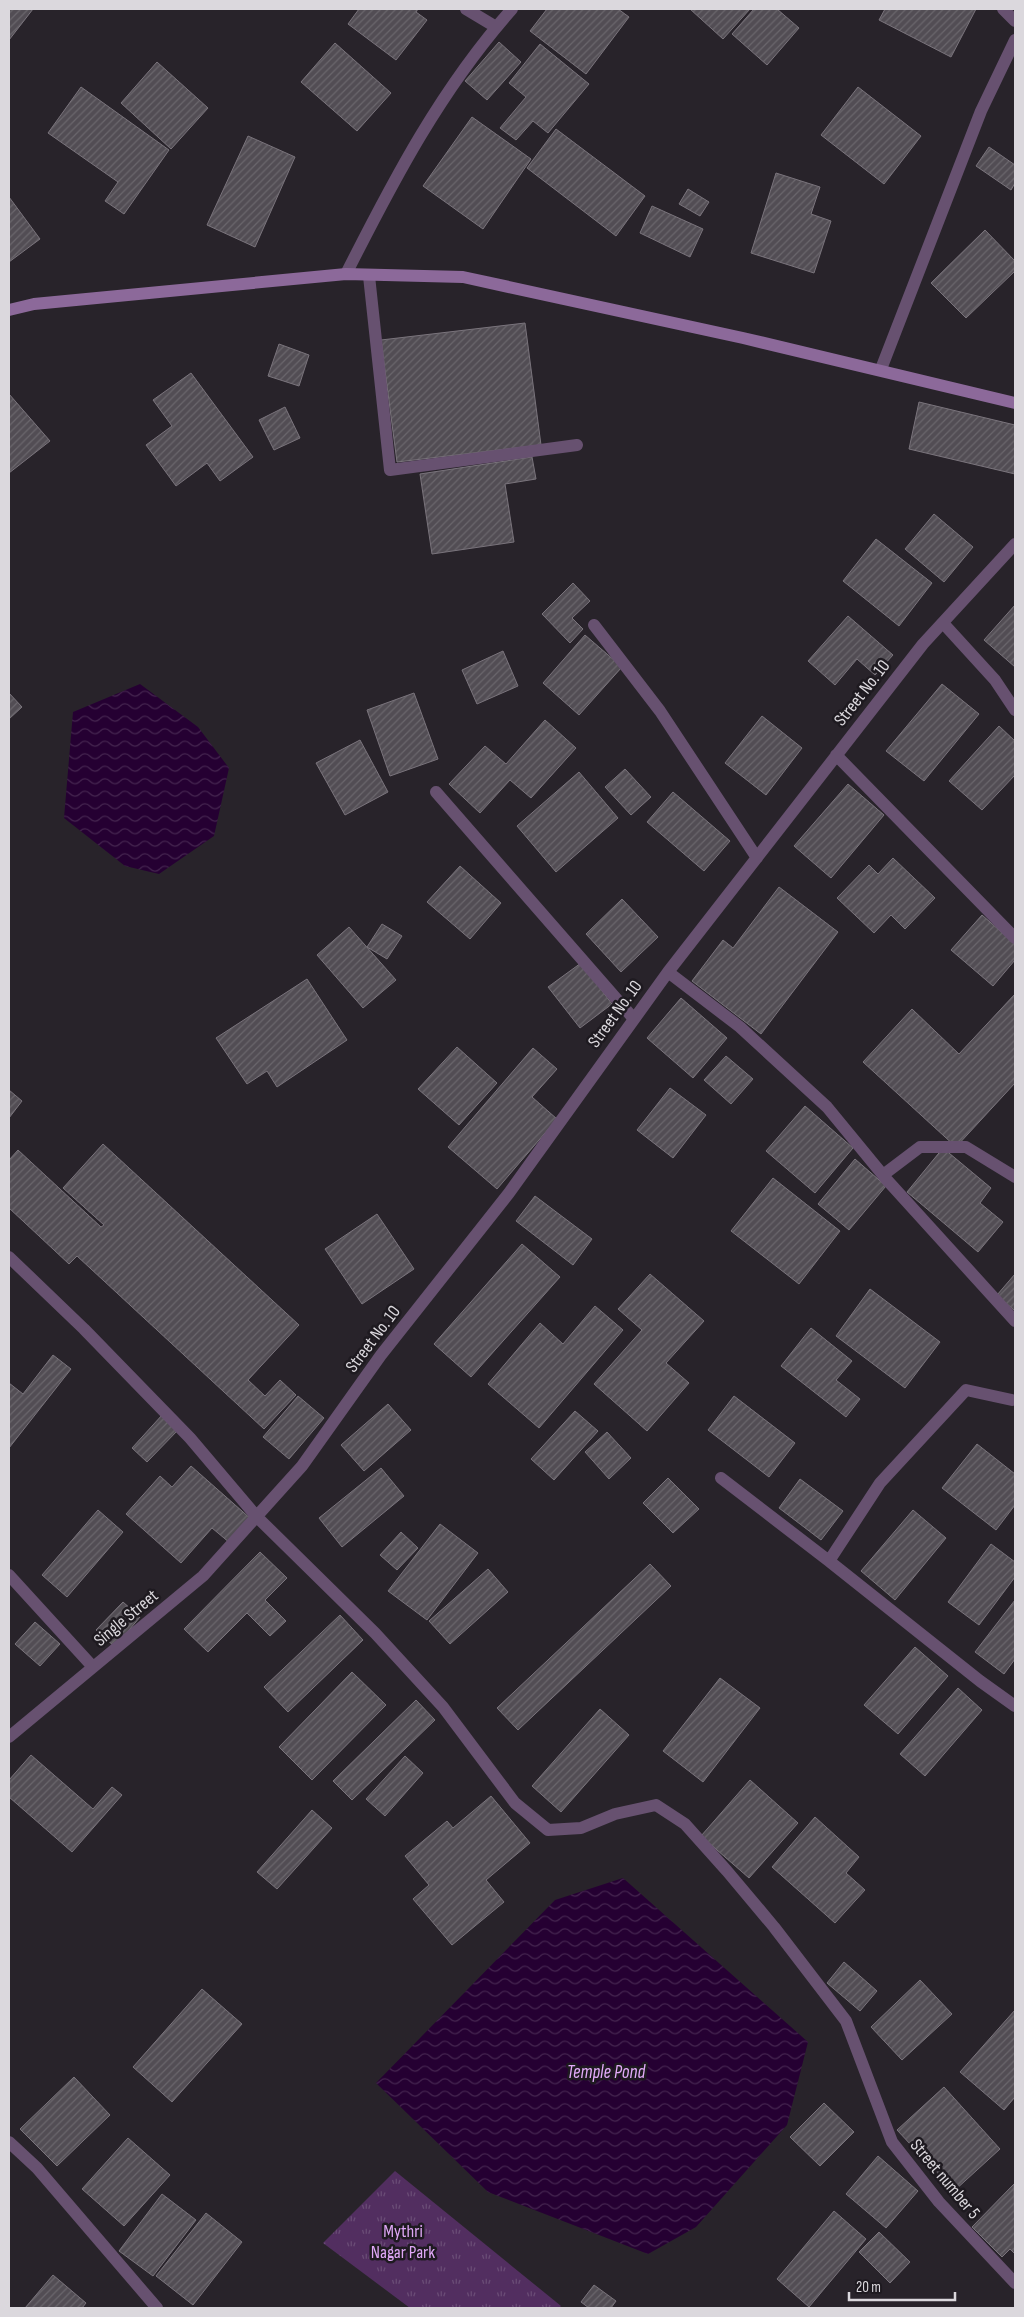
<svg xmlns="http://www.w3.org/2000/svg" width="1024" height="2317" viewBox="0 0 1024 2317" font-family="'Sofia Sans Condensed',sans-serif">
  <defs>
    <pattern id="park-tufts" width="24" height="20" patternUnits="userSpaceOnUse" patternTransform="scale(1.25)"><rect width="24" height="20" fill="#522e60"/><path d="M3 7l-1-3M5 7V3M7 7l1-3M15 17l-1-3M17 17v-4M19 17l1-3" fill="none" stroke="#6a4c76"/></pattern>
    <pattern id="water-waves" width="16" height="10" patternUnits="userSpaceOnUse" patternTransform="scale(1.25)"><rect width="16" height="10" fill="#250032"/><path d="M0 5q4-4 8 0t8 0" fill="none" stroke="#44244f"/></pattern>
    <pattern id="building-hatch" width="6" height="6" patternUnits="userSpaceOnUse" patternTransform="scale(1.25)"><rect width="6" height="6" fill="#524d54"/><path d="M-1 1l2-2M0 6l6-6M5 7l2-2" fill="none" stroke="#6a666c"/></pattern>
  </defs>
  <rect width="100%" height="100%" fill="#28232a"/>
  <!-- park -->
  <path fill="url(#park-tufts)" d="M395,2171L561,2306L559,2308H410L323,2243Z"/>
  <!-- water -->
  <path fill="url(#water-waves)" d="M140,684L198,727L229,768L214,836L159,874L125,866L64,818L73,712Z
    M623,1878L808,2042L787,2125L696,2227L648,2254L488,2192L376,2083L555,1900Z"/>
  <!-- building -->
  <path fill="url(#building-hatch)" stroke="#7a747c" d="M9,9H33L9,40Z
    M359,9H418L416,12L427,20L396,60L348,24Z
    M547,9H618L629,17L586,74L530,31Z
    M690,9H750L723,39Z
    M754,9H777L799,28L767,65L732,34Z
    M885,9H976L951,57L879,20Z
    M499,42L521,62L487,100L465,81Z
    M335,43L391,93L357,131L301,82Z
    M540,44L589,84L548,133L533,121L516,140L500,128L526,97L509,83Z
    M157,62L208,108L171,149L121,103Z
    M81,87L169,150L124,214L105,201L118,182L48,133Z
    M858,87L921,136L884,184L821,135Z
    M472,117L531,159L483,229L423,186Z
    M556,129L645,196L616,236L527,168Z
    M248,136L295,157L255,247L207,225Z
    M989,147L1015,165V183L1011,190L976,166Z
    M776,173L820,187L811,214L831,221L814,273L751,253Z
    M688,189L709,202L700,216L679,204Z
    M9,197L40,239L9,262Z
    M652,206L703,229L690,257L640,233Z
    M985,230L1015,261V271L966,318L931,283Z
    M525,323L541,445L397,462L381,340Z
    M279,344L309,355L299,386L268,376Z
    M191,373L253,457L220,481L207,463L176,486L146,445L172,426L153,400Z
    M9,394L50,441L9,473Z
    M919,402L1015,425V474L909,449Z
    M285,407L300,438L274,450L259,420Z
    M532,457L536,479L505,484L514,542L432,554L420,474Z
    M934,514L973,547L944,582L905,549Z
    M876,539L932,583L899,626L843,581Z
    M573,583L590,601L572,618L583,629L570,643L542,614Z
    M1015,605V667L984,640Z
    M848,616L893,655L875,675L857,659L835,685L808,661Z
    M585,635L622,667L579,715L543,683Z
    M503,651L518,686L477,704L462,670Z
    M942,684L979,714L924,781L886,751Z
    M9,693L22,707L9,719Z
    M414,693L438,759L390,776L367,710Z
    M762,716L802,748L766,795L725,763Z
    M545,720L576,748L531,798L510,780L480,813L449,784L485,746L506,764Z
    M999,726L1015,741V775L982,810L949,781Z
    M360,740L388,792L345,815L316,763Z
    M625,769L651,797L631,815L605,787Z
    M579,772L618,818L556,872L517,826Z
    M848,784L884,815L831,878L794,846Z
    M673,792L730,841L704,871L647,822Z
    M893,858L935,898L905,929L891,915L874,933L837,898L869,865L878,874Z
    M460,866L501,903L470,939L427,902Z
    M779,887L838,932L761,1034L692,981L723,940L733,948Z
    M622,899L658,937L621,972L586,934Z
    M982,915L1015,944V960L993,986L951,950Z
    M382,924L402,936L387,959L367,947Z
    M349,927L396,980L363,1008L317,955Z
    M581,963L612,1004L580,1028L548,987Z
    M307,979L347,1040L277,1087L267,1071L247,1084L216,1038Z
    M1015,994V1083L956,1147L863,1062L912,1009L959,1054Z
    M681,998L727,1038L693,1078L647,1038Z
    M457,1047L497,1083L459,1125L418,1089Z
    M533,1048L557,1069L532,1097L557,1119L497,1189L448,1147Z
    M726,1056L753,1079L731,1104L704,1080Z
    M670,1088L706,1115L673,1158L637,1130Z
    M9,1090L22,1101L9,1118Z
    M805,1106L853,1148L815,1193L766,1151Z
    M103,1144L299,1325L248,1380L265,1396L280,1380L296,1395L264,1429L77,1256L69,1264L9,1208V1160L18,1150L101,1227L104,1225L63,1188Z
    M943,1148L991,1188L980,1203L1003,1222L978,1252L907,1192Z
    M855,1159L886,1186L849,1230L818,1204Z
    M773,1178L840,1231L799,1284L731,1231Z
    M535,1196L592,1239L573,1265L516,1221Z
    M377,1214L414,1269L362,1304L325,1249Z
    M522,1244L560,1277L471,1377L434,1344Z
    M650,1274L704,1321L666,1363L689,1383L647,1431L594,1384L642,1330L618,1309Z
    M1015,1274V1311L997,1295Z
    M870,1289L940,1342L905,1388L836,1336Z
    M595,1306L623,1330L539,1428L488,1384L540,1323L563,1344Z
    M811,1328L852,1361L836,1380L860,1399L846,1417L781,1366Z
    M53,1355L71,1369L9,1448V1383L23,1394Z
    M298,1396L324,1418L289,1459L263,1437Z
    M734,1396L795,1443L769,1477L708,1430Z
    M388,1404L411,1430L364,1471L341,1445Z
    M575,1411L598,1431L554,1480L531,1459Z
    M163,1414L179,1429L147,1462L132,1448Z
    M607,1432L631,1458L609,1479L585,1452Z
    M977,1444L1015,1474V1505L996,1530L942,1488Z
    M191,1466L251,1519L230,1543L212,1528L181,1563L126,1514L160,1476L172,1487Z
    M381,1468L404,1496L342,1547L319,1518Z
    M668,1478L699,1509L673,1533L643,1503Z
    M800,1479L843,1511L821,1540L779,1508Z
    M98,1510L123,1532L67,1597L42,1575Z
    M913,1510L946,1538L895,1600L861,1571Z
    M440,1524L478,1553L427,1620L388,1591Z
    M401,1532L418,1548L397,1570L380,1555Z
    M991,1544L1015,1562V1577L979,1625L948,1602Z
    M260,1552L287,1578L265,1600L286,1621L270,1636L247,1613L208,1652L184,1629Z
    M650,1564L671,1586L518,1730L497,1708Z
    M488,1569L508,1592L450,1644L429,1621Z
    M1015,1600V1659L1004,1674L975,1652Z
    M123,1602L140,1617L115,1647L96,1630Z
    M340,1615L363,1640L288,1712L264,1687Z
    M35,1622L60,1644L40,1666L15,1644Z
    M915,1647L948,1676L898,1734L864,1705Z
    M352,1672L386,1705L312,1780L279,1747Z
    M720,1678L760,1708L703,1782L663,1751Z
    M958,1688L982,1710L925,1776L900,1754Z
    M416,1700L435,1720L352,1800L333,1781Z
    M600,1709L629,1735L561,1812L532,1786Z
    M31,1755L93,1809L112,1787L122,1795L72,1852L9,1797V1780Z
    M405,1756L423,1773L385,1816L366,1799Z
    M750,1780L798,1823L749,1878L701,1836Z
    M491,1796L530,1843L486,1880L504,1902L452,1945L413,1899L429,1885L405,1856L447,1821L453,1828Z
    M312,1810L332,1828L277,1889L257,1872Z
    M815,1817L859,1857L846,1873L865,1890L835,1923L772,1867Z
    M844,1962L877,1991L860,2011L827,1983Z
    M920,1980L952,2014L902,2060L871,2027Z
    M202,1989L242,2024L172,2102L133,2067Z
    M1015,2010V2097L1004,2110L960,2072Z
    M74,2077L110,2115L57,2166L20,2129Z
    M944,2087L1000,2149L954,2191L897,2130Z
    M824,2103L854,2132L820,2166L790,2137Z
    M128,2138L170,2175L124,2226L82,2189Z
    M878,2156L918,2191L886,2228L846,2194Z
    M1014,2184L1015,2254L1010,2249L1002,2257L972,2227Z
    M162,2194L196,2220L153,2276L119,2251Z
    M834,2211L866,2239L809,2307L777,2279Z
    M206,2213L242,2242L193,2305L156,2276Z
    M879,2232L910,2262L890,2283L859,2252Z
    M53,2275L86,2303L82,2308H25Z
    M594,2285L616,2301L611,2308H589L581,2302Z"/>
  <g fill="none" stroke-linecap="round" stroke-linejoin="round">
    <!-- street -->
    <path stroke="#675170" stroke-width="12" d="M466,9L496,27
      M1003,9L1015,21
      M346,274C394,179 441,89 512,9
      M369,276L390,470L577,445
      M881,369L981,111L1015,40
      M943,623L995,680L1015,710
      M594,625L660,711L757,858
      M836,755L1015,938
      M436,792L634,1019
      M668,972L740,1027L827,1107L887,1180L1015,1321
      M883,1175L920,1147H966L1015,1177
      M9,1257L84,1329L190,1438L257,1517L375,1633L443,1707L515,1803L548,1830L581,1828L615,1814L656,1805L685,1824L727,1871L774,1927L846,2021L892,2142L939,2202L1015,2283
      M1012,1400L966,1390L880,1483L829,1561L980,1681L1015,1706
      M721,1478L829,1561
      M9,1575L93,1667
      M9,1737L203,1576L302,1466L381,1355L509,1193L668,972L923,644L1015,544
      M9,2142L37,2168L157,2308"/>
    <!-- secondary -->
    <path stroke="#8c699a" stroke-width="12" d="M9,310L34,304L346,274L463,277L743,338L1015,403"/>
  </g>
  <g text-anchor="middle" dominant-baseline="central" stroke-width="5" stroke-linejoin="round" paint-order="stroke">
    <!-- street labels -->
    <g font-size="18" fill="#dbd8dd" stroke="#1e1a20">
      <text transform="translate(862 693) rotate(-52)">Street No. 10</text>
      <text transform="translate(615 1014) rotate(-54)">Street No. 10</text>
      <text transform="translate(373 1339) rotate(-53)">Street No. 10</text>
      <text transform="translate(126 1618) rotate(-40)">Single Street</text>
      <text transform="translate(945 2179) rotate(50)">Street number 5</text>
    </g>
    <!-- park labels -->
    <g font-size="18" fill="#dfa7f6" stroke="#1e1a20">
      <text x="403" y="2231">Mythri<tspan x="403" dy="21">Nagar Park</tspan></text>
    </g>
    <!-- water labels -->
    <g font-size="19" font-style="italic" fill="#e2aaf9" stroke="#1e1a20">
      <text x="606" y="2072">Temple Pond</text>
    </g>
  </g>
  <!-- border -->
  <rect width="1024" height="2317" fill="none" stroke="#dbd8dd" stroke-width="20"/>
  <!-- scale -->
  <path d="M849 2292v8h106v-8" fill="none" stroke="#dbd8dd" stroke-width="2.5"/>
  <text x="856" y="2292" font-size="15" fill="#dbd8dd" stroke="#1e1a20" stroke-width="4" paint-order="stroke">20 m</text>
</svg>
